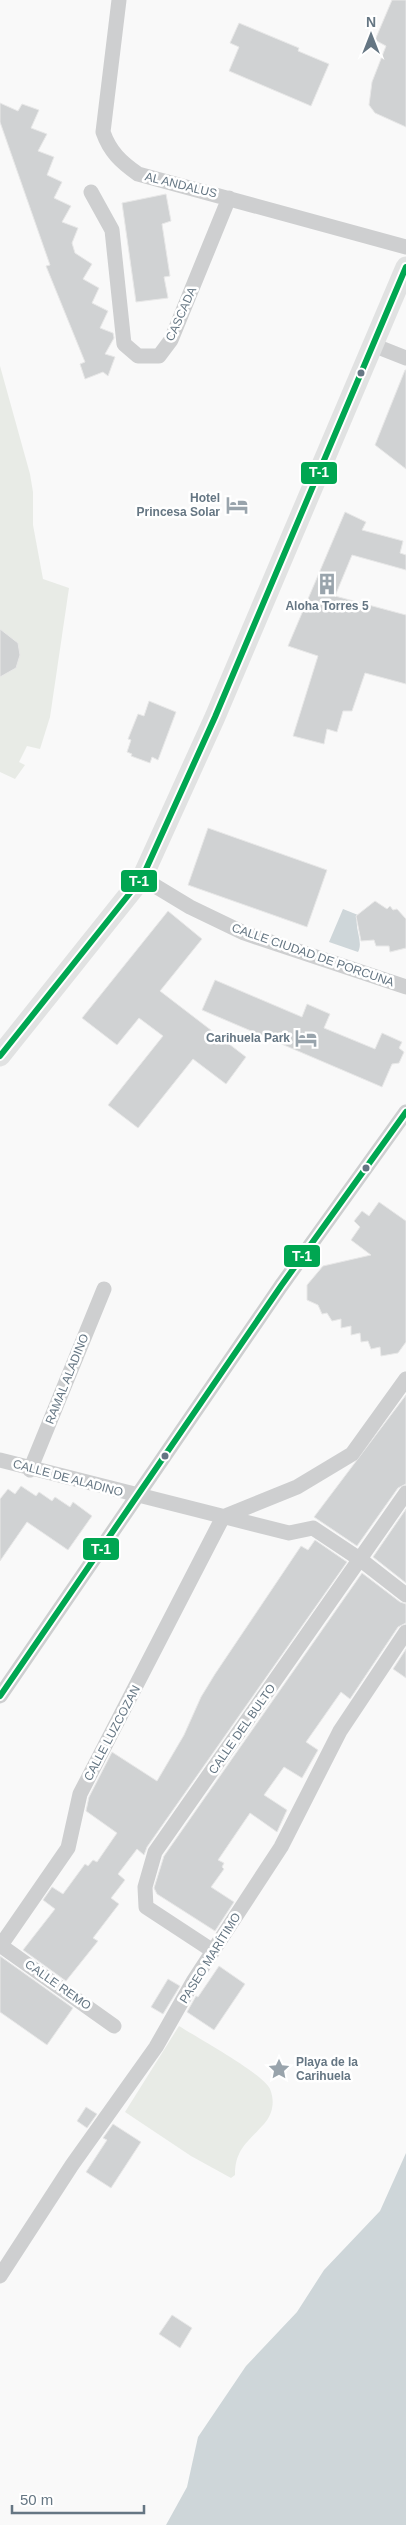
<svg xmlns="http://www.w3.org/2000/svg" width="406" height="2525" viewBox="0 0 406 2525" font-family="Helvetica,sans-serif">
  <rect width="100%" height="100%" fill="#f9f9f9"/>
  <!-- green -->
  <path fill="#e8ebe6" d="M0,366L30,474L33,492V525L43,579L69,588L50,717L40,749L27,746L19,762L25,765L15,779L0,772Z
    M179,2026C196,2037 264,2074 270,2089C275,2101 273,2114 264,2124C248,2142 235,2149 235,2175L231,2178L191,2156L125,2112Z"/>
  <!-- water -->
  <path fill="#ced6d9" d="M343,909L358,915C353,927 364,941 358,952L329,942Z
    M406,2153V2525H166L187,2487L198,2437L246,2366L297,2312L324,2270L380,2211Z"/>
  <!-- building -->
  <path fill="#d0d2d3" stroke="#e8e8e8" d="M392,0H406V127L375,113L369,105L372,82L386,46L375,40Z
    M239,23L299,48L298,51L329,64L311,106L229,71L239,47L230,43Z
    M0,103L18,111L22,104L39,110L31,128L47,134L38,151L54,157L47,175L62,182L54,198L71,206L62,222L78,228L72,243L75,253L92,264L83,279L99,288L92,303L108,311L100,328L113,333L114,338L105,354L115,357L108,376L103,372L85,379L80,364L85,362L46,266L50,265L0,122Z
    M166,194L171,221L162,224L170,276L164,277L168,298L136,302L122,203Z
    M405,370H406V469L375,445Z
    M345,512L366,522L362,530L403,541L400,553L406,555V570L352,555L335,596L406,615V684L365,673L352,711H343L337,732L327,729L324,744L293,736L318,656L288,646Z
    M0,629L18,643L20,655L16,668L0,677Z
    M149,701L176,712L158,760L152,757L150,763L131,756L132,754L127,752L131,740L128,739L138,714L144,716Z
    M208,828L327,870L307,927L188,885Z
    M375,901L387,909L390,906L393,910L397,909L406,919V948L390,952L389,946H376L374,940L361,941L356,916Z
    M168,911L202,939L160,991L246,1057L226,1084L193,1059L138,1128L108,1105L163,1036L139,1018L117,1045L82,1018Z
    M215,980L302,1017L307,1004L330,1014L324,1028L375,1049L382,1033L402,1042L399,1048L404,1052L399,1063L392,1064L382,1087L202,1010Z
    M379,1202L406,1221V1342L398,1353L381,1356L380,1347L371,1349L368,1341L361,1342L360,1333L351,1335V1326L341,1328V1319L332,1321L327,1313L322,1314L318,1305L307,1300V1285L323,1266L371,1255L351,1240L360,1227L354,1221L362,1211L369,1216Z
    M406,1395V1484L398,1488L357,1546L314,1517Z
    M21,1486L36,1496L39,1492L52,1501L55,1497L70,1507L73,1502L92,1516L68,1550L27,1522L0,1561V1499L8,1489L15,1494Z
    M406,1509V1583L373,1557Z
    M315,1540L347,1562L147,1847L144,1855L137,1849L118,1874L125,1880L111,1898L119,1904L93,1938L98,1941L66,1981L23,1950L55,1909L43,1900L52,1887L63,1894L85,1864L88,1866L93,1860L97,1862L117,1833L86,1811L89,1797L112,1752L157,1781L184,1735L201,1697L215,1674L301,1546L308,1550Z
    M362,1573L400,1602L406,1604V1623L398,1627L350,1699L341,1692L306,1742L318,1750L302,1778L284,1767L264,1795L287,1810L277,1832L250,1813L218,1860L224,1863L222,1867L224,1869L211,1887L234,1902L215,1931L157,1894L154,1888L164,1856Z
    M406,1649V1678L393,1669Z
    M0,1956L73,2008L47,2045L0,2012Z
    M219,1966L245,1984L214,2030L187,2012L196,1996L198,1997Z
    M168,1979L180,1986L163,2014L151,2007Z
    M86,2107L97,2114L87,2128L77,2121Z
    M113,2124L141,2142L111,2188L86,2172L107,2140L103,2138Z
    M172,2315L192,2328L180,2348L159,2334Z"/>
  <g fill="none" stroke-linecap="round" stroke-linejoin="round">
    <!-- street -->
    <path stroke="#cecfd0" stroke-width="15" d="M119,0L103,132C110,152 121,162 138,174L406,247
      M91,192L112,230L124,344L138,356H159L171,340L229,198
      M373,345L406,358
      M142,878L190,907L244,933L406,987
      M0,1460L289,1533L313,1528L361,1560L406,1595
      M30,1470L104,1289
      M223,1517L297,1487L352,1454L406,1379
      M0,1696L281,1286L406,1112
      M0,1945L114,2026
      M1,1945L68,1848L80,1794L223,1517
      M213,1951L146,1907L145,1887L155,1852L406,1493
      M0,2276L72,2165L156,2047L194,1980L281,1847L340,1731L406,1632"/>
    <!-- secondary -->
    <path stroke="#e1e2e2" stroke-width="21" d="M0,1056L142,878L215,717L406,267"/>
    <!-- bus-1 casing -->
    <g stroke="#fff" stroke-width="10">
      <path id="bus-1" d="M0,1056L142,878L215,717L406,267
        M0,1696L281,1286L406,1112"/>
    </g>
    <!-- bus-1 -->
    <use href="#bus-1" stroke="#00a651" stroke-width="6"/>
  </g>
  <!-- icons -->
  <defs>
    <g id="hotel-bare" transform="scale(1.725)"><path d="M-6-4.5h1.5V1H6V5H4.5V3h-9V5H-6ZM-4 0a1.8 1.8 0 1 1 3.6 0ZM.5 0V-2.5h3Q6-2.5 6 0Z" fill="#99a4ac" stroke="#fff" stroke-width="2.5" paint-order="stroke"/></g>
    <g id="building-bare" transform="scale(1.725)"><path d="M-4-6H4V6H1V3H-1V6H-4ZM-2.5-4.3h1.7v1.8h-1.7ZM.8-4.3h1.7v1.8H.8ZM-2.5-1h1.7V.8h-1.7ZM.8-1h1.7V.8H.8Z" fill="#99a4ac" stroke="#fff" stroke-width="2.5" paint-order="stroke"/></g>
    <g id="sight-bare" transform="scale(1.725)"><path d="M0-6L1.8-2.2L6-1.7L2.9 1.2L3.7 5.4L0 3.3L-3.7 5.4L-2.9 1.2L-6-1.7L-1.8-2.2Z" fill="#99a4ac" stroke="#fff" stroke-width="2.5" paint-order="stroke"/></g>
  </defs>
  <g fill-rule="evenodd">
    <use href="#hotel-bare" x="237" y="505"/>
    <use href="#building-bare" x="327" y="584"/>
    <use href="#hotel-bare" x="306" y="1038"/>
    <use href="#sight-bare" x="279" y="2069"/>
  </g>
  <!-- markers -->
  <g fill="#657683" stroke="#fff" stroke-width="2">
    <circle cx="361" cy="373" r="4.5"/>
    <circle cx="366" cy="1168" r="4.5"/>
    <circle cx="165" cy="1456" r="4.5"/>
  </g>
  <g text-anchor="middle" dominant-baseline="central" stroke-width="5" stroke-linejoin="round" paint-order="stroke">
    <!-- street labels -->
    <g font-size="12" fill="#657683" stroke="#fff">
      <text transform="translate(181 185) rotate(14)">AL ANDALUS</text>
      <text transform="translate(181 314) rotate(-66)">CASCADA</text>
      <text transform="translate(313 955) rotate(19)">CALLE CIUDAD DE PORCUNA</text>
      <text transform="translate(67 1379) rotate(-68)">RAMAL ALADINO</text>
      <text transform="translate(68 1478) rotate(15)">CALLE DE ALADINO</text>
      <text transform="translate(242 1729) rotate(-55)">CALLE DEL BULTO</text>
      <text transform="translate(112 1733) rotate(-62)">CALLE LUZCOZAN</text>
      <text transform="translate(210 1958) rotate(-58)">PASEO MARÍTIMO</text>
      <text transform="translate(58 1985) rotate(35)">CALLE REMO</text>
    </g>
    <!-- poi labels -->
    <g font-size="12" font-weight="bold" fill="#657683" stroke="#fff" text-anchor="end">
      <text x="220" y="498">Hotel<tspan x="220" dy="14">Princesa Solar</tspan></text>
      <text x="327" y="606" text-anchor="middle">Aloha Torres 5</text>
      <text x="290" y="1038">Carihuela Park</text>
      <text x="296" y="2062" text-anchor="start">Playa de la<tspan x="296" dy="14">Carihuela</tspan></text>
    </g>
  </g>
  <g stroke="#fff" stroke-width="2">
    <rect x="300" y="461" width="38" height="24" rx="5" fill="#00a651"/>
    <rect x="120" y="869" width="38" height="24" rx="5" fill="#00a651"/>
    <rect x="283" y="1244" width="38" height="24" rx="5" fill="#00a651"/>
    <rect x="82" y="1537" width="38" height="24" rx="5" fill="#00a651"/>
  </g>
  <g font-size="14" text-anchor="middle" font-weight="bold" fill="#fff">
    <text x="319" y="477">T-1</text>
    <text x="139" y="886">T-1</text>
    <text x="302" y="1261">T-1</text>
    <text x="101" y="1554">T-1</text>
  </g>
  <!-- north arrow -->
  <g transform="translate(371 35)" stroke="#ffffff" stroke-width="4" paint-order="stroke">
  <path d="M0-4L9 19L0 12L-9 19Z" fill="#657683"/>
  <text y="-8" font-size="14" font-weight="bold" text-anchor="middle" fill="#657683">N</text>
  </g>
  <!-- scale -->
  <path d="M12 2505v8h132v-8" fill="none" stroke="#657683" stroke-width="2.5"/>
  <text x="20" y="2505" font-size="15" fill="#657683" stroke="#ffffff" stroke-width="4" paint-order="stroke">50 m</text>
</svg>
